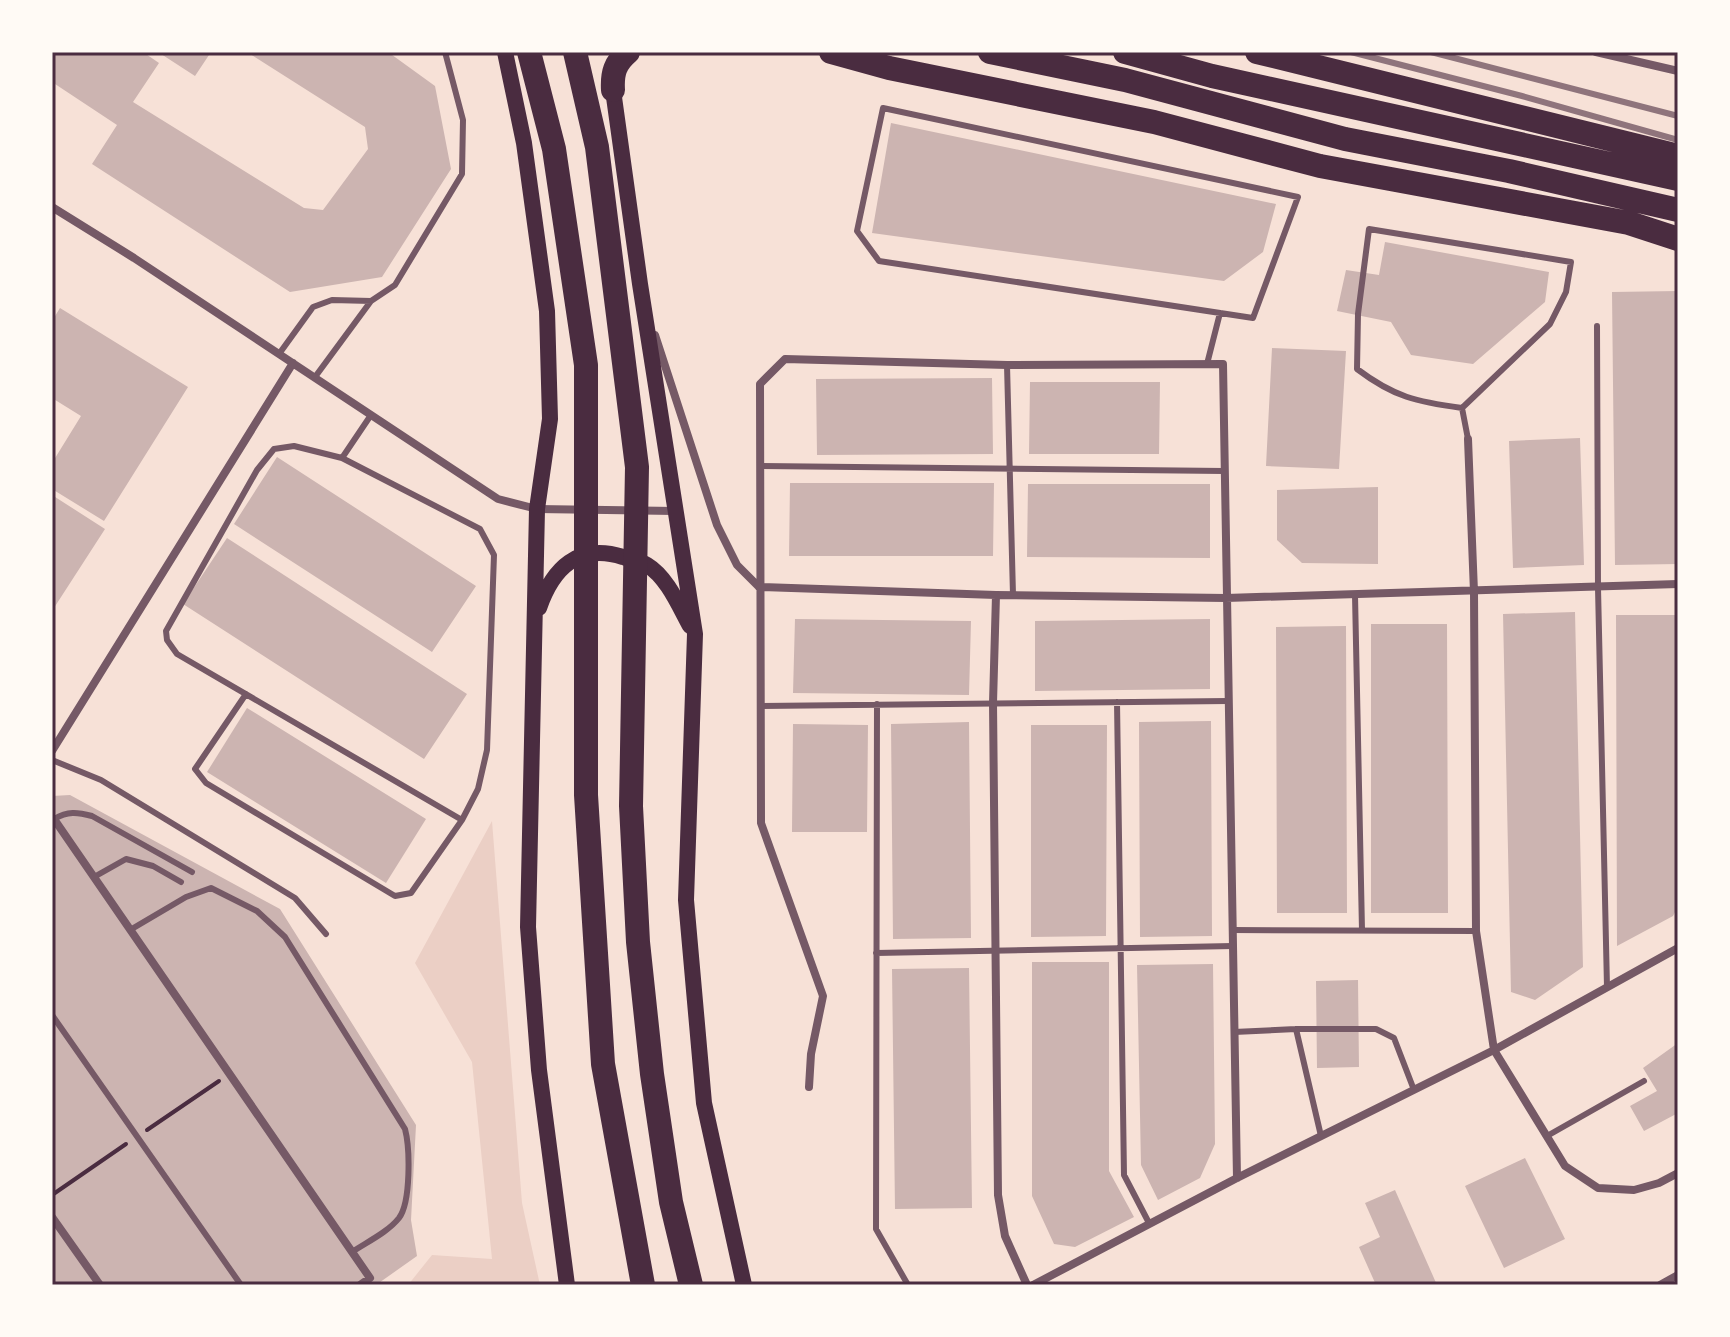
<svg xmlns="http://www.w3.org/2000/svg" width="1730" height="1337" viewBox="0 0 1730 1337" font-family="'PT Serif',serif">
  <rect width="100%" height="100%" fill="#f7e1d7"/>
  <!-- green -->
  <path fill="#ebcfc5" d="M492,821L522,1203L540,1285H408L432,1255L492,1259L472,1062L415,963Z"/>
  <!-- building -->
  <path fill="#ccb4b1" d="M52,52H143L159,63L133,102L304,208L323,210L368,149L365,127L247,52H388L435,86L451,169L382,277L290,292L92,164L117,125L52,82Z
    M158,52H211L195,76Z
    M891,123L1276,204L1263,252L1224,281L872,233Z
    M1385,242L1549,272L1545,302L1473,364L1411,355L1391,322L1337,311L1346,270L1379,275Z
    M1678,291V564L1615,565L1612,292Z
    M60,308L188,387L104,521L52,489V463L81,416L52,398V321Z
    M1272,348L1346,351L1339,469L1266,466Z
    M992,378L993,454L817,455L816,379Z
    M1030,382H1160L1159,454H1029Z
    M1580,438L1584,565L1513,568L1509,441Z
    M277,457L476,586L432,652L234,524Z
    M790,483H994L993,556H789Z
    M1028,484H1210V558L1027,557Z
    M1378,487V564L1302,563L1277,540V490Z
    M52,495L105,529L52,611Z
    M227,538L467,694L424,759L183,604Z
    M1575,612L1583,967L1535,1000L1511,992L1503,614Z
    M1616,615H1678V906L1673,916L1617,946Z
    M795,619L971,621L969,695L793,693Z
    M1210,619V689L1035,691V621Z
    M1371,624H1447L1448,913H1371Z
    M1346,626L1347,913H1277L1276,627Z
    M247,708L426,819L386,883L207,772Z
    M1211,721L1212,936L1140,937L1139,722Z
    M969,722L971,938L893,939L891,724Z
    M793,724L868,725L867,832H792Z
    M1031,725H1107L1106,936L1031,937Z
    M70,795L280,909L416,1125L411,1220L417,1256L376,1285H52V796Z
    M1032,962H1109V1171L1134,1217L1075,1247L1054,1244L1032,1196Z
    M1213,964L1215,1144L1200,1178L1158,1200L1141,1165L1137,965Z
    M969,968L972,1208L895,1209L892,969Z
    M1358,980L1359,1067L1317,1068L1316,981Z
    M1678,1043V1113L1644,1131L1630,1106L1657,1091L1643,1068Z
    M1525,1158L1565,1239L1504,1268L1465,1186Z
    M1395,1190L1437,1285H1376L1359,1247L1380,1237L1365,1203Z"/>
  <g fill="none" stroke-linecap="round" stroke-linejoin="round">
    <!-- path -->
    <path stroke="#4a2c40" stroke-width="4" d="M147,1130L219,1081
      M52,1195L126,1144"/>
    <!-- service -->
    <path stroke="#755966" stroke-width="6" d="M883,108L1298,197L1253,318L879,261L857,231Z
      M1369,229L1571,262L1566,292L1550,324L1462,408C1417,402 1394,397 1357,369L1358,314Z
      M1597,326L1598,588L1607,987
      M279,354L313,307L332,300L371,301L395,285L462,174L463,120L445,52
      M1207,364L1220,313
      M1007,365L1013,595
      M315,377L371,301
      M1462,408L1468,439
      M294,446L342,458L480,529L494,555L487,750L478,789L462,820L177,654L167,640L166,631L257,470L274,449Z
      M342,458L371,415
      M760,466L1224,471
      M1355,595L1362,930
      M246,694L195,769L206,783L395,896L411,893L462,820
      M1117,702L1124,1175L1149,1223
      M877,704L876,1229L908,1285
      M760,706L1228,701
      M52,760L101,780L295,898L326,934
      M54,819C68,811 77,812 92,816L192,872
      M94,877L126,859L153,866L181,882
      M130,930L186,897L211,888L257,911L285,937L405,1129C410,1148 411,1202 399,1218C388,1232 367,1242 352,1252
      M1232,930L1476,931
      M876,953L1233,946
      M52,1015L241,1285
      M1234,1032L1296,1029
      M1321,1136L1296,1029H1376L1394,1038L1414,1090
      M1547,1136L1644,1081"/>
    <!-- minor -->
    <path stroke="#755966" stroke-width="8" d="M1596,52L1678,71
      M52,207L134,258L498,499L537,509L675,511
      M655,335L717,525L737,565L759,587
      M1468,439L1474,592L1476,931L1494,1050L1565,1166L1598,1188L1634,1190L1659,1183L1678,1173
      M759,587L996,595L1226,598L1678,584
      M996,595L993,703L998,1195L1005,1236L1027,1285
      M52,751L293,363
      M52,821L54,819L370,1278L360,1285
      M809,1087L811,1054L823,996L761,823L760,384L785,359L1007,365L1223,364L1237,1178
      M52,1217L100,1285
      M1033,1285L1237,1178L1494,1050L1678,948
      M1660,1285L1678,1275"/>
    <!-- secondary -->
    <path stroke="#4a2c40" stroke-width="16" d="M505,52L524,143L547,311L550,419L537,509L528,927L539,1070L567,1285
      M613,90L640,284L695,634L686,900L704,1103L744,1285
      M539,608C553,568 578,543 623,557C630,560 640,561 647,565C667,577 679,606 690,626"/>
    <!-- motorway -->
    <path stroke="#4a2c40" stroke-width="24" d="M529,52L554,149L586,365V795L603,1064L643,1285
      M575,52L597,147L637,467L631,806L638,942L652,1074L671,1202L691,1285
      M831,52L889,68L1154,122L1320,166L1629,223L1678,239
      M990,52L1125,80L1345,139L1509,171L1678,210
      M1125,52L1212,76L1678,179
      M1257,52L1678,156
      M613,90C612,73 615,63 628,52"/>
    <!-- rail -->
    <path stroke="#8f747c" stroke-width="6" d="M1351,52L1522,96L1678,140
      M1431,52L1678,116"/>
  </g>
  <!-- border -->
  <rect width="1730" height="1337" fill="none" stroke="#fffaf5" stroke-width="108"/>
  <rect x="54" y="54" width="1622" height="1229" fill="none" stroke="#4a2c40" stroke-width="3"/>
</svg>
